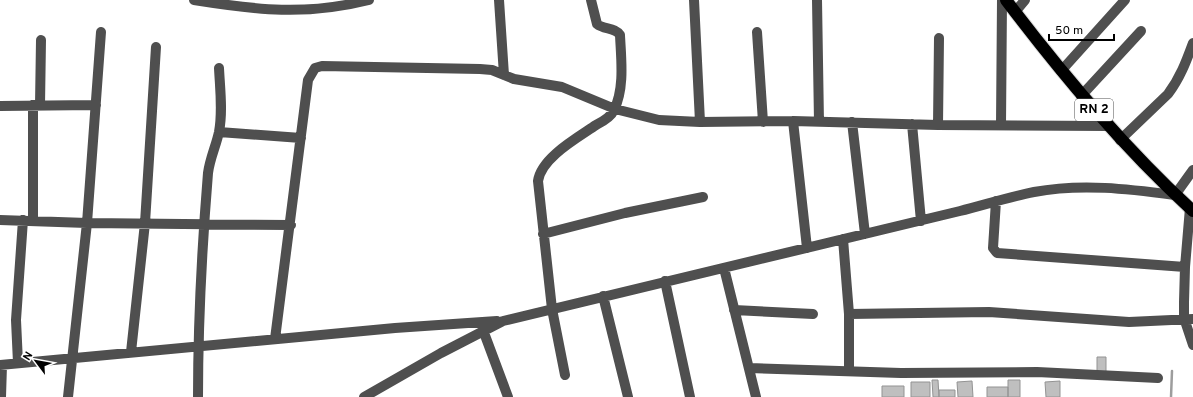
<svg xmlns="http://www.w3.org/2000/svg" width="1193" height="397" viewBox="0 0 1193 397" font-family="Overpass,sans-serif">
  <rect width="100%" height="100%" fill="#fff"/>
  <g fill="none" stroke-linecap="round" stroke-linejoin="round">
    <!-- stream -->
    <path stroke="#9d9d9d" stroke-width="2.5" d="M1171,397L1172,371"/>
  </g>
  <!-- building -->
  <path fill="#bfbfbf" stroke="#939393" d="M1097,357H1106V373H1097Z
    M932,380H938L939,397H933Z
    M1008,380H1020V397H1008Z
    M972,381L973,397H958L957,382Z
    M1060,381V397H1046L1045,382Z
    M911,382H930V397H911Z
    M882,386H904V397H882Z
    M987,387H1008V397H987Z
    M939,390H955V397H939Z"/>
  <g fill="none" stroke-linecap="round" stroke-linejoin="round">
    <!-- highway casing -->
    <g stroke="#dbdbdb" stroke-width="14">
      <path id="highway" d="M1006,0C1063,75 1123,147 1193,211"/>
    </g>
    <!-- minor -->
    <path stroke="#4f4f4f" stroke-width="10" d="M194,0C257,10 306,16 369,0
      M499,0L504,75
      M694,0L700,122
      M817,0L819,122
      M1015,12L1025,0
      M757,32L763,122
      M1061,71L1125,0
      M1081,96L1141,31
      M40,105L41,40
      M0,106L96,105
      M793,121L807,248
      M852,122L865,234
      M912,124L921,221
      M938,125L939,38
      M1001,125L1002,0
      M219,132L301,138
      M1120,140L1168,94C1180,78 1186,62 1193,43
      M996,201L993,248L997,253L1185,267
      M1190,208L1185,267L1184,302V318L1193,345
      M0,220L87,223L291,225
      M33,221V105
      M543,234L625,213L703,197
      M843,239L849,314V370
      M724,268L756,397
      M665,281L690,397
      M603,296L628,397
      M734,310L813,314
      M849,314L989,312L1129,322L1193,319
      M483,330L508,397
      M275,339L308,80L315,68L322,66L480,69L492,70L514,79L562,87L615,109L659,120L700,122L793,121L938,125L1107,126
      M131,352L145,223L156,47
      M18,363L16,320L23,220
      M0,365L395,328L497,321
      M749,368L901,373L1037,372L1158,378
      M565,375L552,309L538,181C541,158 577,138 596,125C602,122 611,117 614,110C625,88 621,58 620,35C615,27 604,30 597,24L591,0
      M1,397L2,365
      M68,397L87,223L101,32
      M198,397C198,322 202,247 208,173C210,158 216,146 219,132C223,111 220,89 219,68
      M364,397L441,353L503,321L960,211C984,205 1009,197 1034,192C1081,183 1129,189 1175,195L1193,170"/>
    <!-- highway -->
    <use href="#highway" stroke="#000" stroke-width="12"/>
  </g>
  <g text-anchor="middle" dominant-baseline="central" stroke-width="3.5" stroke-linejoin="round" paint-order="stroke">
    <!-- shield labels -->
    <rect fill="#fff" stroke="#4c4c4c" stroke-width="1" x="1075" y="99" width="38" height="22" rx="3"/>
    <g font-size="13" font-weight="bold" fill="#000">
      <text x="1094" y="110">RN 2</text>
    </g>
  </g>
  <!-- north arrow -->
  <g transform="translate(36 361) rotate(302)" stroke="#ffffff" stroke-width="3" paint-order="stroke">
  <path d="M0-3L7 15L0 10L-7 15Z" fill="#000000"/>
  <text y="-6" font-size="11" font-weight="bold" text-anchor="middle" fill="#000000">N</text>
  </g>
  <!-- scale -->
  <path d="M1049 34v6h65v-6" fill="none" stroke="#000000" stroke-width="2"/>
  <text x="1055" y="34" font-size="12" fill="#000000" stroke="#ffffff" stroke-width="3" paint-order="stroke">50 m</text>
</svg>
